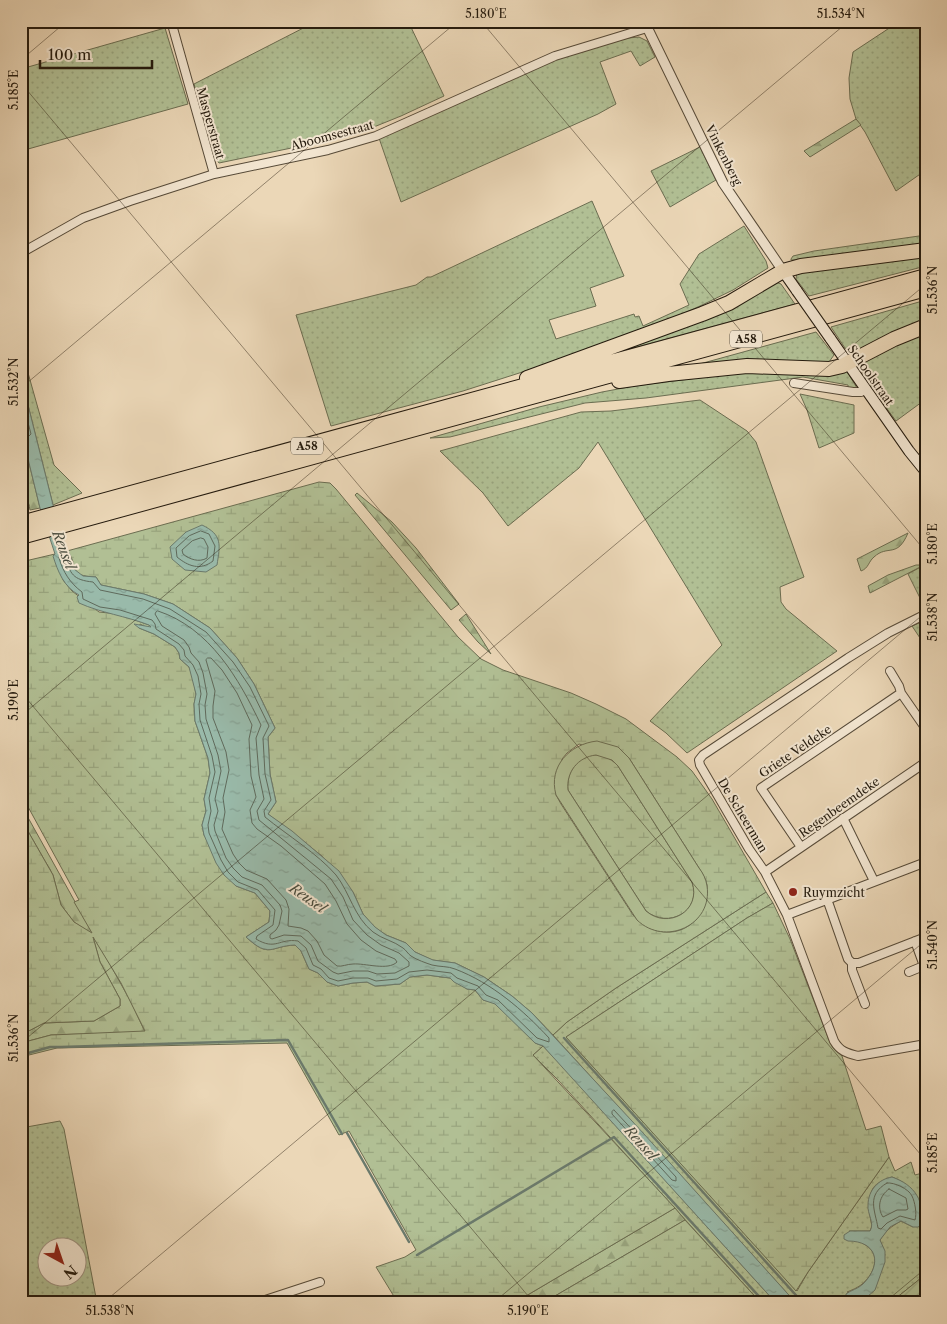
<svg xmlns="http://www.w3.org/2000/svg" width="947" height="1324" viewBox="0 0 947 1324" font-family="'Libre Caslon Text',serif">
  <defs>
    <pattern id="grass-dots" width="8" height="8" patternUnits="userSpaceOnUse" patternTransform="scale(1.25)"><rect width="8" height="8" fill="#b1bf94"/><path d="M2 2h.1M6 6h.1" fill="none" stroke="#98a47e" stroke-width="1.8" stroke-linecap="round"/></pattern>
    <pattern id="forest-firs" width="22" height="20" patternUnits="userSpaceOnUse" patternTransform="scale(1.25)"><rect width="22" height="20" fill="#b1bf94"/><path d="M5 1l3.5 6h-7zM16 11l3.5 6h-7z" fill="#98a47e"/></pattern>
    <pattern id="wetland-marsh" width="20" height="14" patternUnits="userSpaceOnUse" patternTransform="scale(1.25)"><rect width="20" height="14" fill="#b1bf94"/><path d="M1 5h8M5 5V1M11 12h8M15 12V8" fill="none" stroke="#98a47e"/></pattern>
    <pattern id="garden-furrows" width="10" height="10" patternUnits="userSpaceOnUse" patternTransform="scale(1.25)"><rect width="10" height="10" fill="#b1bf94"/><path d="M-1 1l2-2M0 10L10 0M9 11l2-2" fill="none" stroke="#98a47e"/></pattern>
    <pattern id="water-ripples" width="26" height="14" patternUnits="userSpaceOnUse" patternTransform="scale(1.25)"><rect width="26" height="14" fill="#99baaa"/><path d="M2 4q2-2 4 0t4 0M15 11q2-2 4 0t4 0" fill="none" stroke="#849f91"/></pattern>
  </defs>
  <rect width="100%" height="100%" fill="#ebd7b7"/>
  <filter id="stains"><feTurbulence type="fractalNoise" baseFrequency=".004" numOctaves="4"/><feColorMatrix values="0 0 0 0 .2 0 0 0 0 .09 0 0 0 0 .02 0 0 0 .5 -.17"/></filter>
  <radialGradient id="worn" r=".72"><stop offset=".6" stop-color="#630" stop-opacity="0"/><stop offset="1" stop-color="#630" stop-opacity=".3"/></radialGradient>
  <!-- grass -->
  <path fill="url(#grass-dots)" stroke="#6b6d51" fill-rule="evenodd" d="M317,21H408L444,96L401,116L359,133L335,139L219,163L216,159L194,84Z
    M900,21H926V170L896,191L865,132L856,119L850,99L849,78L853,52Z
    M165,28L188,104L21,151V69Z
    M639,37L647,41L655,57L640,66L631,51L600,62L616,104L598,114L401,202L379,138L564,55L628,38Z
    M700,147L716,180L670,207L651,171Z
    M592,201L624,276L590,288L596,306L549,320L556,339L634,314L635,317L639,316L643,326L689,305L680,284L699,254L744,226L766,261L768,268L733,290L700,306L673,318L560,360L463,391L331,426L296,315L416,285L427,277H431Z
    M926,235V245L800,260H791V259L793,256L814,251Z
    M926,254V266L809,296L796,279L797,271Z
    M773,281L781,284L795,304L607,355Z
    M926,300V324L853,353L845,348L831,327Z
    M816,332L834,355L829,362L685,368Z
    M926,332V399L896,421L863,376V364L869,358Z
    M21,348L54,465L82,493L53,505L21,377Z
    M846,370L857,388L852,391L848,389V385L803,377L646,398L585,403L450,437L430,438L539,407L602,392L634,386L746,372Z
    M800,394L854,405V433L819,448L807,410Z
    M700,400L747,431L756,442L804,577L780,587L781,602L786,609L837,651L687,753L666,733L650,721L722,645L598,442L579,468L508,526L483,493L440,451L581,412L611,411Z
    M926,564V610L908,574Z
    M926,620V635L920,638L912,626Z
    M766,892L773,903L747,918L566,1037L797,1291L808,1272L889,1157L895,1171L911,1162L915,1175L926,1172V1274L890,1303H796L553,1035L567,1022L616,988ZM892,1177C913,1185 920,1200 921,1221L913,1227L901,1221C892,1226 885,1231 880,1240L885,1255L857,1299L847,1292C852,1290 857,1288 861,1285C873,1276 882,1256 867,1246C857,1239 858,1242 849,1231H870L872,1226C869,1214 866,1192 877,1184C881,1181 887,1179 892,1177Z
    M543,1046L562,1066L776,1303H761L558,1080L533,1055Z
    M60,1121L64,1129L97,1303H21V1128ZM48,1246H78V1276H48Z"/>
  <!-- forest -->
  <path fill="url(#forest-firs)" stroke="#6b6d51" d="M856,119L861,125L810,157L804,151Z
    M21,430L40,508L30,510L21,469Z
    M357,493L392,522L416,548L459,604L451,610L355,495Z
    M908,533C897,559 888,544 874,557C868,562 869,568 861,571L857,559Z
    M916,565H924L870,593L868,586L888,575Z
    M466,614L491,654L478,642L459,620Z
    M21,805L131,1002L145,1032L51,1035L21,1043V1035L44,1023L94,1021L120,1006V999L100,962L92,934L74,922L61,905L53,875L21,819Z
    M675,1208L685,1220L543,1303H514Z"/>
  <!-- wetland -->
  <path fill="url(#wetland-marsh)" stroke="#6b6d51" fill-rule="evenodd" d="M21,469L29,506L21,509Z
    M319,482L330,483L336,489L458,637L481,659L503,670L571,693L596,704L626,719L677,757L692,771L712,799L766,892L616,988L567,1022L553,1035L532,1013L512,996L484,977L455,963L432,960L415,952L406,943L386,935L374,927L363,914L353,892L322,856L268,814L276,802L270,774L268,737L275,728L254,684L237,658L210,628L173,604L144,594L101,585L96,577C66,576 80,566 67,551ZM579,744L629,758L699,868C702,873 706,879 707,885C708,891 706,896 705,901C696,937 656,942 633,915L561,804L556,795L562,759L567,753Z
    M55,554L63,580L72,591L99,612L118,614L149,625L151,627L148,628L140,624L139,628L154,634L175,647L179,653L180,659L189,667L193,677L196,695L194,704L195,721L208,758L210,773L204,799L206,811L202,825L204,835L236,886L255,893L270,911L269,922L246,937C270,959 270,946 295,945L301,951L309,969L318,973L327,982L338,986L353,983L367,982L375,986L400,984L410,977L427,975L450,978L467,989L475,990L483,1000L495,1003L535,1043L543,1046L533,1055L675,1208L514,1303H398L376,1267L405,1257L416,1250L349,1131L339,1135L287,1043L57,1048L21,1057V1043L51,1035L145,1031L121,983L93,937L100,962L120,999V1006L94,1021L44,1023L21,1035V819L53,875L61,905L74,922L92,933L74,902L79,900L21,794V562Z
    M589,755C600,754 610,757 618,766L692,882C702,912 668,929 646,911L568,790C566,775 575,760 589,755Z
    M773,903L790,939L829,1040L833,1048L842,1056L866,1130L881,1126L889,1157L808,1272L796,1291L566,1037L747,918Z
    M685,1220L761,1303H543Z"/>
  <!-- garden -->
  <path fill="url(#garden-furrows)" stroke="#6b6d51" d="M926,1274V1303H890Z"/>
  <!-- pitch -->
  <path fill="#b1bf94" stroke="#6b6d51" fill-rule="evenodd" d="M597,741L618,747L629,758L699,868C703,873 706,879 707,886C713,925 665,947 637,920L556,795C548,766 570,744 597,741ZM596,755L612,760L618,766L692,882C702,911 668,930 646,911L568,790C566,772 578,757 596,755Z"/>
  <!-- water -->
  <path fill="url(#water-ripples)" stroke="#6b7a6c" d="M21,377L53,505L67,551L69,552L74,569L83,576L96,577L101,585L144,594L173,604L210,628L237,658L254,684L275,728L268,737L270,774L276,802L268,814L292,831L339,871L353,892L363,914L375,927L386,935L406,943L415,952L433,960L455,963L484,977L512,996L532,1013L644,1134L796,1303H776L543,1046L535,1043L495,1004L483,1000L475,990L467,989L454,982L450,978L427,975L410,977L400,984L375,986L367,982L353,983L338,986L327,982L318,973L309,969L301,951L295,945C270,946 270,959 246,937L269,922L270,911L255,893L236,886L224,875L216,863L204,835L202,825L206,811L204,799L210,773L208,758L195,721L194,704L196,694L189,667L180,659L179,653L175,647L154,634L139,628L134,624L151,627L149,625C126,616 101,613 79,603L77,597L79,595C64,587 58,572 53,556L55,554L40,508L21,430Z
    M202,525C223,535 220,545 217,565L206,572L185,570L172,559L170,547L186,532Z
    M892,1177C915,1185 925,1201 921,1225L918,1227H913L901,1221L890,1227L880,1240L885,1251V1262L875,1290L867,1297L846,1300V1294C851,1290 858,1289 863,1284C883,1264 877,1241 848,1241L844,1239V1235L850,1231H870C875,1223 867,1214 868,1205C868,1190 879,1179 892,1177Z"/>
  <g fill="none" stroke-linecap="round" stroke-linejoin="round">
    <!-- shore -->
    <path stroke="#5f6a5c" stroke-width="1" d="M21,396L31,434L28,437L21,435
      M201,531L209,534L215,546L213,561C200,571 188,566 177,557L176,548L189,536Z
      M201,538L204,539L208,547L207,558C199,563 189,559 183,554L182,550L192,541Z
      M61,554L65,556C70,574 73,580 93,582L100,590L143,599L170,609L206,632L233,662L250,687L269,726L263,738L265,774L271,800L264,811L265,817C287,835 318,854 336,875C350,893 354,917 373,932C382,939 394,941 403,948C406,950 408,954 411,956C417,960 426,963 432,965C440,967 448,966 455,969C492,983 523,1010 549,1038V1042L537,1038L498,1000L486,995L478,986L457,978L451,973L427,970L409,972L397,979L376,981L368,978H353L338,981L329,978L321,969L313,965L306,948L298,941C279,938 276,951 256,939L257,936L273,925L275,910L258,890L238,882L228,872L221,860L209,833L208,825L211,811L209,798L215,772L212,756L200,720L199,704L201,694L198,676L193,665L185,656L184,650L179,644L156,629L155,624L152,620L120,610L100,607L83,599L82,592C70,583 63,572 59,558Z
      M158,611C210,628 239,679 261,725L256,738L259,775L264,799L257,811L259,820L331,879L343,897L353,920L367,935L381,945L399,953L409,962V966L395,973L377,974L368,971H353L338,974L333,972L318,961L311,945L301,936L284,935L272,939L270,938V935L276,930L279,925L282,911L280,905L262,885L242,877L233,868L226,858L215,831L214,825L218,811L215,799L221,771L218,755L206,719L205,705L207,694L203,673L199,662L191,653L189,647L184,640L162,626L155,614L156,612Z
      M208,658H211L222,670L237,693L252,725L249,739L251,776L256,797L250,810L252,823L257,829L281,846L325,884L336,901L347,924L361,940L376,951L395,959L397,962C388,971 365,963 353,964C347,964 342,967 337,966L324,955L317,941L308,931L301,928L288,926L289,909L286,900L267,879L246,870L239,863L233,854L222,829L225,812L223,798L229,770L226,752L213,718V706L215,691L206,660Z
      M614,1110L676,1177V1181L672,1180L612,1114V1112Z
      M887,1183C894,1182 909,1189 912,1196C915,1202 917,1214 915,1220L900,1216L887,1223L881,1229L878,1228C875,1210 866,1195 887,1183Z
      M889,1189L906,1198L908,1209L906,1210H897L883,1217C877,1208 879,1196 889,1189Z"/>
    <!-- stream -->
    <path stroke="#6b7a6c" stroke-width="2.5" d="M564,1038L803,1303
      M21,1055L50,1047H61L288,1040L342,1134
      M347,1133L409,1242
      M417,1255L614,1137L765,1303"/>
    <!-- minor casing -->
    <g stroke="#564a38" stroke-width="10">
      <path id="minor" d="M171,21L214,174
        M21,253L83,218L130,201L214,174L328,150L376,136L555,56L647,28
        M794,383L853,392H861L866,389
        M926,614L888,633L848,658L703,755L699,760L700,765L749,849L765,872L787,915L834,1041C840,1051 846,1053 858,1056L926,1044
        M890,671L899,686L901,693
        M843,818L874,881
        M801,847L761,788L901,693L926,729
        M765,872L926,762
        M827,899L848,959L852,963H859L926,937
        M787,915L926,862
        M915,941L924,966
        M852,963V970L865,1004
        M909,972L926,965
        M256,1303L320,1282"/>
    </g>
    <!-- tertiary casing -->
    <g stroke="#564a38" stroke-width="11">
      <path id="tertiary" d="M644,21L723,183L783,271"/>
    </g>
    <!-- secondary casing -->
    <g stroke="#251b0e" stroke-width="12">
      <path id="secondary" d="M783,271L797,291
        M830,338L909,451L926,472"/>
    </g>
    <!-- motorway casing -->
    <g stroke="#251b0e" stroke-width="16">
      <path id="motorway" d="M527,378L702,314L729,303L783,271L801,266L926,250
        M619,381L668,374L747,366L829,369L842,366L894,339L926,326
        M21,523L926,276
        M21,537L926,289"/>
    </g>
    <!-- minor -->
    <use href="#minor" stroke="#f2e5d0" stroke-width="8"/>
    <!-- tertiary -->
    <use href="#tertiary" stroke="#f2e5d0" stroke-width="9"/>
    <!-- secondary -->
    <use href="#secondary" stroke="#f2e5d0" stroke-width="10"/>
    <!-- motorway -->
    <use href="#motorway" stroke="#ebd7b7" stroke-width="14"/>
    <!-- secondary-bridge casing -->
    <g stroke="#251b0e" stroke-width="12" stroke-linecap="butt">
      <path id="secondary-bridge" d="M797,291L830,338"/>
    </g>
    <!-- secondary-bridge -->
    <use href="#secondary-bridge" stroke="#f2e5d0" stroke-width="10"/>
  </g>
  <!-- ticks -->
  <path fill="none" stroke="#251b0e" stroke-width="1" stroke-opacity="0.45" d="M481,21L926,552M21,60L67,21M21,83L926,1161M21,388L458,21M21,692L534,1303M21,716L849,21M21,1043L926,284M21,1301L23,1303M103,1303L926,612M493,1303L926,940M884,1303L926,1268"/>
  <!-- markers -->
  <circle fill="#8f2418" stroke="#f2e5d0" stroke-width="2" cx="793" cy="892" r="5"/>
  <g text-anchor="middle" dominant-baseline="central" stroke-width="4" stroke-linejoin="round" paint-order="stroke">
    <!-- shield labels -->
    <g fill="#f2e5d0" stroke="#625848" stroke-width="1">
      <rect x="730" y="330.5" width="32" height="17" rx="4"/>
      <rect x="291" y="437.5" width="32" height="17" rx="4"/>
    </g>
    <g font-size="11" font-weight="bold" fill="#251b0e">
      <text x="746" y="339">A58</text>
      <text x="307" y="446">A58</text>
    </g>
    <!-- street labels -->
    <g font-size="12" fill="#251b0e" stroke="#f2e5d0">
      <text transform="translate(211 123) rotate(74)">Masperstraat</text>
      <text transform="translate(332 135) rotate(-15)">Aboomsestraat</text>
      <text transform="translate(724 155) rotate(63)">Vinkenberg</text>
      <text transform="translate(871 375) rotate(55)">Schoolstraat</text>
      <text transform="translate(795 751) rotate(-34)">Griete Veldeke</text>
      <text transform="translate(839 807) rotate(-35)">Regenbeemdeke</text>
      <text transform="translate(743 815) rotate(59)">De Scheerman</text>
    </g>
    <!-- poi labels -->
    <g font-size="12" fill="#251b0e" stroke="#f2e5d0" text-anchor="start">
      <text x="803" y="892">Ruymzicht</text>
    </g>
    <!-- water labels -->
    <g font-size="14" font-style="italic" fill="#484b3d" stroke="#f2e5d0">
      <text transform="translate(64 550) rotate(69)">Reusel</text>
      <text transform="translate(308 898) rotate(35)">Reusel</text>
      <text transform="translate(641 1143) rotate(48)">Reusel</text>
    </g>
  </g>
  <!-- margin -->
  <rect width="947" height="1324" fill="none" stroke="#ebd7b7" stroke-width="55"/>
  <!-- north arrow -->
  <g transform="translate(62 1262) rotate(140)"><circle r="24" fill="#f2e5d0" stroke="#a09482"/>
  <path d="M0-4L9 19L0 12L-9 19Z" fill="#8f2418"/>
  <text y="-8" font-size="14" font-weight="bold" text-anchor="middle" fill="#251b0e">N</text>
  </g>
  <!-- scale -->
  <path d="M40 60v8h112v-8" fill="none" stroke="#251b0e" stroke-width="2.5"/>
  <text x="48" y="60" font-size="15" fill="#251b0e" stroke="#f2e5d0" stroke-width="4" paint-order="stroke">100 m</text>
  <rect x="28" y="28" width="892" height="1268" fill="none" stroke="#251b0e" stroke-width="2"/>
  <g font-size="12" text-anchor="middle" fill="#251b0e">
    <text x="486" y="18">5.180°E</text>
    <text x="841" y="18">51.534°N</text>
    <text transform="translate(14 90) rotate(-90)" y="4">5.185°E</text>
    <text transform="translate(933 290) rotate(-90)" y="4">51.536°N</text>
    <text transform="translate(14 382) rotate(-90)" y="4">51.532°N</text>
    <text transform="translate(933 544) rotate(-90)" y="4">5.180°E</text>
    <text transform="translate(933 617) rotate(-90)" y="4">51.538°N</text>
    <text transform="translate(14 700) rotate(-90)" y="4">5.190°E</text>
    <text transform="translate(933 945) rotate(-90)" y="4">51.540°N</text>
    <text transform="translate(14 1038) rotate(-90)" y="4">51.536°N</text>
    <text transform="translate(933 1153) rotate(-90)" y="4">5.185°E</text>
    <text x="110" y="1315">51.538°N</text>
    <text x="528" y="1315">5.190°E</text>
  </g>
  <rect width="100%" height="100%" filter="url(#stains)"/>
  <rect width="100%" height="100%" fill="url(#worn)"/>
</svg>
